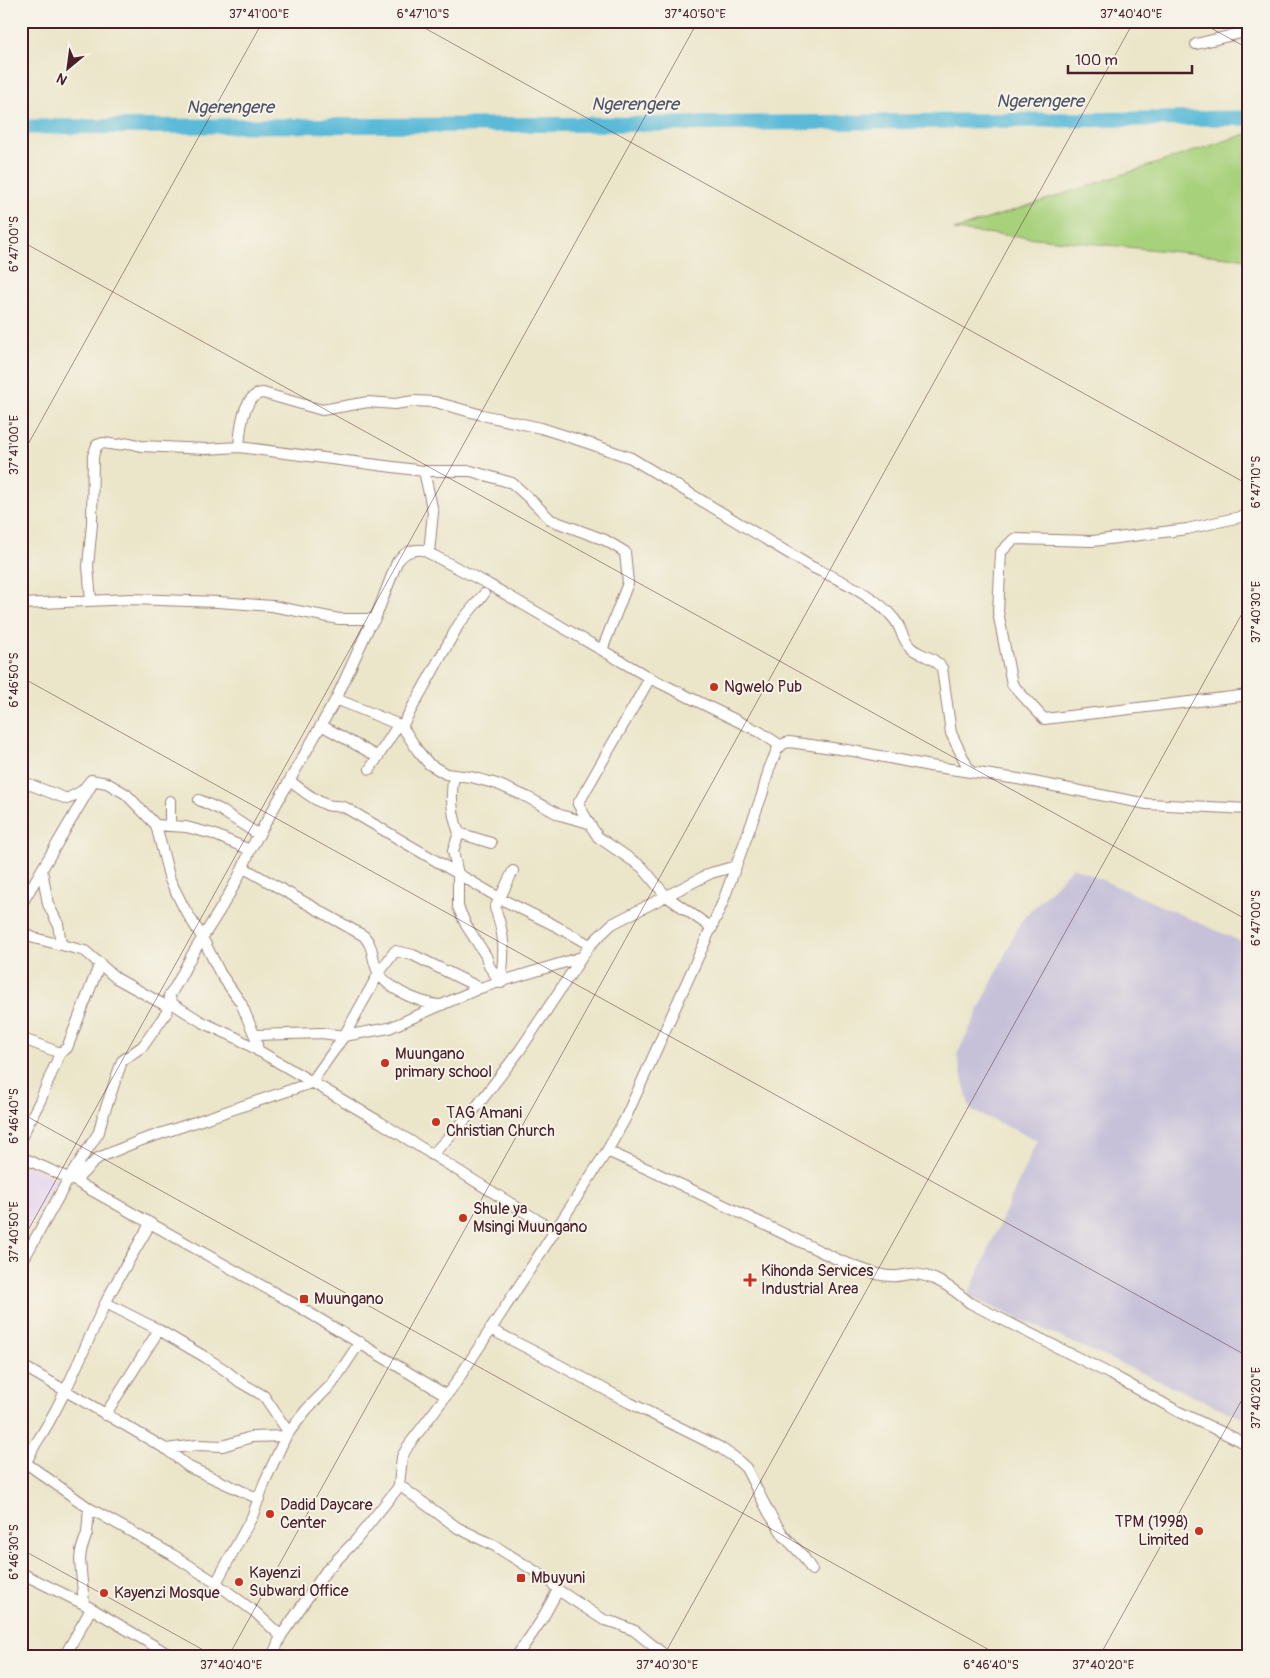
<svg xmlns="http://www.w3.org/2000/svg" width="1270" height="1678" viewBox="0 0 1270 1678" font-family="Pangolin,sans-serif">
  <rect width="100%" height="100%" fill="#f7f3e8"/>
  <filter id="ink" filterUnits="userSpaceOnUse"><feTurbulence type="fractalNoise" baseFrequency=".02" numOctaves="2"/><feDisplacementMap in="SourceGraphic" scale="10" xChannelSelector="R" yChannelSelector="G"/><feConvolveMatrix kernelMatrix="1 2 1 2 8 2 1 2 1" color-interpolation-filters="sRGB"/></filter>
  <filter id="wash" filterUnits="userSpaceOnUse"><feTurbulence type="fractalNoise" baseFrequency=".0096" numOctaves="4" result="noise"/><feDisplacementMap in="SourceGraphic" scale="20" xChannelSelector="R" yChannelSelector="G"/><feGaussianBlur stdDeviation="1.12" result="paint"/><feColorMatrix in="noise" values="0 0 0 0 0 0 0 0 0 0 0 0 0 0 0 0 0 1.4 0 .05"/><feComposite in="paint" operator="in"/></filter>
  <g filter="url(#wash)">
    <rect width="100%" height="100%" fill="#ebe5c9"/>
    <!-- built -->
    <path fill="#e4d3f1" d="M21,1162L57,1179L21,1240Z"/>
    <!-- industrial -->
    <path fill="#c6c0d9" d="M1073,867L1249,945V1421L968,1296L1037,1140L970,1110L957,1055L1021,921Z"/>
    <!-- green -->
    <path fill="#a8d17c" stroke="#797854" d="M1249,133V259L954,230Z"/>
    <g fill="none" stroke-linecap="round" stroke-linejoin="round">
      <!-- river -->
      <path stroke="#5abad8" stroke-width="15" d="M21,127L666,124L1249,118"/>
    </g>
  </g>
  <g filter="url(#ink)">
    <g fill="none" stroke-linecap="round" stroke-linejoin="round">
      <!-- minor casing -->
      <g stroke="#9a827a" stroke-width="12">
        <path id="minor" d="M1196,44L1249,31
          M239,447C240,432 242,394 263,393L322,410L368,402L395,404L414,401L435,402L482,415L541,428L591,444L631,458L810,566C839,580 875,594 895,620C901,628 902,639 910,647C919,656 934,656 942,668L951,733L970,772
          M424,471L433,512L429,553
          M1249,515L1187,529L1093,541L1014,539L1001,552L998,612L1012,684L1044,719L1249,695
          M91,601L88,566L92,524L93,456L97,445L103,443L117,445L130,443L141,446L206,449L239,447L424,471H471L512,483L529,498L551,520L605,540L625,552L628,583L602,650
          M21,604L131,599L218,602L272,606L339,619H375
          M336,699L402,726L418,751L429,764L446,774L471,777L497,784L527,797L560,815L589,823L598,837L642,867L666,896L712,928
          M321,725L378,757
          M402,726L459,624L484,594
          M370,769L395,730
          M454,776C450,795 452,815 459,833L453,851L458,874V907L466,925L486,956L489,966L501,983
          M21,781L67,799L82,791L91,780L107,783L126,794L156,825L170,880L184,908L202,937L220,973L241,1003L256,1039L258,1051
          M290,781C302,790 313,800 327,805C333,807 340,805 346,808L501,899L554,925L590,945
          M199,800L219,809L259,835
          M170,801V826
          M589,823L578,804L650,678
          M156,825L186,827L213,834L250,850
          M459,833L491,843
          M244,868L364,936C375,949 371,958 378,972C388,990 419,1002 438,1005
          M42,870L48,904L58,924L61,944
          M21,905L91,786
          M21,932L34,938L85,951L116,978L168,1007
          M501,983C504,952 506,938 495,908L513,871
          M173,1004L202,1022L237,1038L380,1122L555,1231
          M255,1035L322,1033L344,1036L389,1028L480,988L582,957
          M21,1038L60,1053
          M21,1138L40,1101L60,1053L67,1048L100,963
          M607,1151L652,1171L843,1262C858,1267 875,1276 892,1276C898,1277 905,1274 911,1274C934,1274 953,1289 970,1303L1114,1376L1179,1412L1249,1445
          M432,1155L474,1110L520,1050L590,945L612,924L711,873L736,866
          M21,1157L75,1181L291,1302L446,1395
          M75,1181L98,1158L139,1141L311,1083L344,1036L379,973L395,951L413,955L480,988
          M21,1264L69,1178L99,1132L102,1119L122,1061L143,1046L167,1012L168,1007L173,1004L169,996C178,984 184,969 192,955C212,921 237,887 250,850L336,699L369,627L375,619L397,562C405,552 411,549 423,550L488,584L650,678L760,732L781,746
          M106,1303L159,1330L205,1357L225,1370L240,1382L264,1396L289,1433
          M490,1329L537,1353L630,1403L719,1447L734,1457L746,1468L769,1513L784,1536L803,1556L812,1570
          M21,1365L166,1449L189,1467L259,1499
          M105,1415L159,1330
          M166,1449L197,1445L223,1446L251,1437L286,1436
          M26,1463L89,1508L173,1555L216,1583L255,1612L281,1636
          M21,1467C29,1461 30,1453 35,1445C64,1401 82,1352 105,1304C118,1277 135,1251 150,1224
          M399,1485L458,1528L495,1546L549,1580L558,1590L541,1621L516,1657
          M21,1573L84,1604L173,1657
          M216,1583L252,1517L265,1481L286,1436L307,1409L332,1384L360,1342
          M558,1590L604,1620L616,1623L635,1631L667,1657
          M84,1604L80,1560L81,1551L87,1533L89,1508
          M64,1657L91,1609
          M272,1657L281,1636L326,1571L356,1540L397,1489L399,1485L402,1457L408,1446L455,1384L607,1151L625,1119L722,904L762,795L769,769L777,750L783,744L789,742L854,751L930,766L1018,779L1147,804L1249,809"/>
      </g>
      <!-- minor -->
      <use href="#minor" stroke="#fff" stroke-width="10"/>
    </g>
  </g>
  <!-- ticks -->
  <path fill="none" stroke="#4a1f2b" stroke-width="1" stroke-opacity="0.45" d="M412,21L1249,485M1198,21L1249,49M21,241L1249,921M21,457L263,21M21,677L1249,1357M21,1113L1002,1657M21,1243L698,21M21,1549L216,1657M228,1657L1134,21M663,1657L1249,601M1099,1657L1249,1387"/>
  <!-- markers -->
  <g fill="#c8321e" stroke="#f7f3e8" stroke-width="2">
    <circle cx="714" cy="687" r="5"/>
    <circle cx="385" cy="1063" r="5"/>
    <circle cx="436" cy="1122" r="5"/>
    <circle cx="463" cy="1218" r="5"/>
    <path d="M747.5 1272.5h5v5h5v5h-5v5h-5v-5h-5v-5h5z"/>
    <rect x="299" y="1294" width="10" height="10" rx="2.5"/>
    <circle cx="270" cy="1514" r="5"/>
    <circle cx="1199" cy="1531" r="5"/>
    <rect x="516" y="1573" width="10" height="10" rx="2.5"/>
    <circle cx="239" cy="1582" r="5"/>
    <circle cx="104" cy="1593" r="5"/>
  </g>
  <g text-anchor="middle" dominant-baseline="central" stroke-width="4" stroke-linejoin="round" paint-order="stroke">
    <!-- poi labels -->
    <g font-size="16" fill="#4a1f2b" stroke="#f7f3e8" text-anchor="start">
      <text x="724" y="687">Ngwelo Pub</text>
      <text x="395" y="1054">Muungano<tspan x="395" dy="18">primary school</tspan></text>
      <text x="446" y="1113">TAG Amani<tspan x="446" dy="18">Christian Church</tspan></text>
      <text x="473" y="1209">Shule ya<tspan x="473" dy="18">Msingi Muungano</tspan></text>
      <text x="761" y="1271">Kihonda Services<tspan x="761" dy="18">Industrial Area</tspan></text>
      <text x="314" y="1299">Muungano</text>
      <text x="280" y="1505">Dadid Daycare<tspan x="280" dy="18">Center</tspan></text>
      <text x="1189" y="1522" text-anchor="end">TPM (1998)<tspan x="1189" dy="18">Limited</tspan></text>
      <text x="249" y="1573">Kayenzi<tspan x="249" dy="18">Subward Office</tspan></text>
      <text x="531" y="1578">Mbuyuni</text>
      <text x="114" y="1593">Kayenzi Mosque</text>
    </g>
    <!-- water labels -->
    <g font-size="18" font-style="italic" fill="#505568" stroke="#f7f3e8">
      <text x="1040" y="101">Ngerengere</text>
      <text x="635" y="104">Ngerengere</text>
      <text x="230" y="107">Ngerengere</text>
    </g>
  </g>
  <!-- margin -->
  <rect width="1270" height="1678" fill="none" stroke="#f7f3e8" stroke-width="55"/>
  <!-- north arrow -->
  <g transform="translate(68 68) rotate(209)" stroke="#f7f3e8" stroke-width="4" paint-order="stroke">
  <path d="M0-4L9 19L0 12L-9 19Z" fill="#4a1f2b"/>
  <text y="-8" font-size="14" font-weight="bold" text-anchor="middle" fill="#4a1f2b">N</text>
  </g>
  <!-- scale -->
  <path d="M1068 65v8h124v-8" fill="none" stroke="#4a1f2b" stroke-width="2.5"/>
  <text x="1075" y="65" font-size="15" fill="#4a1f2b" stroke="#f7f3e8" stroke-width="4" paint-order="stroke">100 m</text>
  <rect x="28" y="28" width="1214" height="1622" fill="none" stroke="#4a1f2b" stroke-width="2"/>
  <g font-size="12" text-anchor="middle" fill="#4a1f2b">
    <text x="259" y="18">37°41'00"E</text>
    <text x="423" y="18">6°47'10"S</text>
    <text x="695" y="18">37°40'50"E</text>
    <text x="1131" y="18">37°40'40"E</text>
    <text transform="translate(14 244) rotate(-90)" y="4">6°47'00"S</text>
    <text transform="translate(14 445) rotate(-90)" y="4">37°41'00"E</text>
    <text transform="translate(1256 482) rotate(-90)" y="4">6°47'10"S</text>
    <text transform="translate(1256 612) rotate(-90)" y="4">37°40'30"E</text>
    <text transform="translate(14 680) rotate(-90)" y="4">6°46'50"S</text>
    <text transform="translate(1256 918) rotate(-90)" y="4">6°47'00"S</text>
    <text transform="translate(14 1116) rotate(-90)" y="4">6°46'40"S</text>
    <text transform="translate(14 1232) rotate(-90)" y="4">37°40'50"E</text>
    <text transform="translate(1256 1398) rotate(-90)" y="4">37°40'20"E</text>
    <text transform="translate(14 1552) rotate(-90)" y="4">6°46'30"S</text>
    <text x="231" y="1669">37°40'40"E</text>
    <text x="667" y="1669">37°40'30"E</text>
    <text x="991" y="1669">6°46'40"S</text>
    <text x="1103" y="1669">37°40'20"E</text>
  </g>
</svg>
